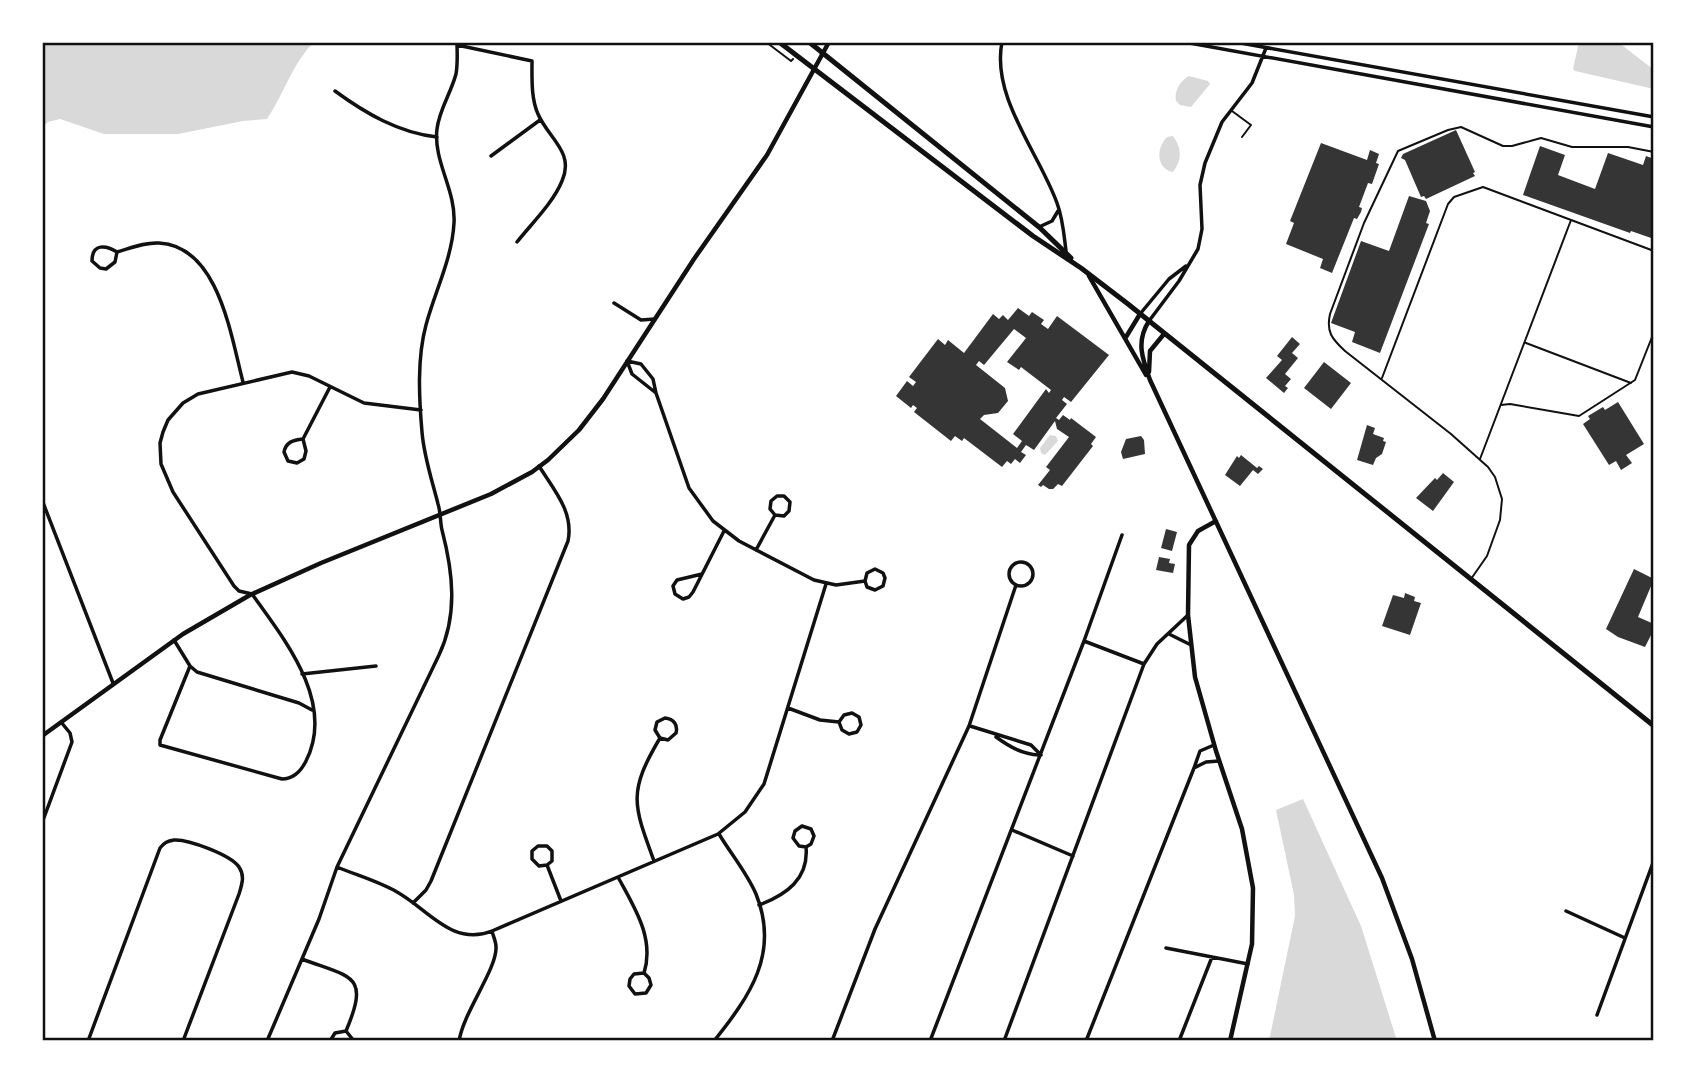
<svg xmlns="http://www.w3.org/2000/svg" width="1696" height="1083" viewBox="0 0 1696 1083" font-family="'Alegreya Sans',sans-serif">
  <rect width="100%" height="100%" fill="#fff"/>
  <!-- water -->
  <path fill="#d9d9d9" d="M42,42H314C292,64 284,94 267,119L243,121L178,134H104L60,119L48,122L42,127Z
    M1579,42H1618L1654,70V89L1575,71L1573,69Z
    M1189,76L1208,81L1210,84L1191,107L1180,105L1176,101C1174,91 1180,81 1189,76Z
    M1173,136C1182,148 1182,160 1173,172C1156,169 1156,148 1167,137Z
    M1050,435L1056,436L1058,441L1045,455L1041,453L1040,448Z
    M1303,799L1361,926L1397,1041H1269L1295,916L1294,895L1276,810Z"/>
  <!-- building -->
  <path fill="#353535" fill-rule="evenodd" d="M1456,130L1475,172L1473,173L1475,176L1426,199L1424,196L1421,197L1405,160L1401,158L1403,154Z
    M1321,143L1367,160L1370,150L1379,154L1376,163L1379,164L1372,184L1368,183L1359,207L1362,208L1361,212L1357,219L1354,218L1332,273L1320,268L1323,259L1286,244L1294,223L1290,221Z
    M1540,146L1565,155L1558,175L1595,189L1608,153L1643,165L1646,156L1654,159V239L1631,231L1630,233L1523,195Z
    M1409,196L1426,201L1430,211L1426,223L1429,224L1380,353L1352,342L1355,332L1331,323L1361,241L1389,251Z
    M1018,308L1029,316L1032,312L1044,320L1041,324L1048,329L1057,316L1109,355L1071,402L1064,397L1062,400L1067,404L1056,418L1059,420L1063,415L1070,420L1071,418L1096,437L1091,444L1093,446L1062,486L1058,484L1053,489H1049L1043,485L1041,487L1038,485L1050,470L1046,467L1069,437L1057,429L1055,421L1034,450L1026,445L1021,452L1026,455L1020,463L1015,459L1011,464L1007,461L1002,467L964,438L962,441L955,436L951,441L914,412L917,408L913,405L911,408L896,396L907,381L913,386L916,382L909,377L938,339L945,345L948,340L964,353L993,314L999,319L1003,315L1008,320ZM1014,329L1026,338L1007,362L1019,370L1021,367L1051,390L1049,393L1046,389L1013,434L1022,441L1017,448L980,419L984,415L998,413L1008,401L1005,388L976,365L979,361L984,365Z
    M1292,337L1300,344L1292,353L1298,358L1285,374L1291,379L1285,386L1288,388L1284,393L1266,378L1282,360L1277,356Z
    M1324,362L1351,383L1331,409L1304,388Z
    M1618,402L1644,444L1626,455L1632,463L1621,470L1616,461L1609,465L1583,424L1590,419L1588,416L1603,407L1605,410Z
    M1367,425L1375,428L1373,434L1384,438L1383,441L1386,442L1382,454L1376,458L1373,465L1357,460Z
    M1141,436L1144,440L1145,454L1123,459L1121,452L1126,439Z
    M1241,455L1257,468L1259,466L1263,469L1258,474L1253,470L1240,486L1225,475L1237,456L1239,458Z
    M1443,473L1454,482L1433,511L1416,498L1435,478L1437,480Z
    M1166,529L1177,532L1172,551L1161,548Z
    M1159,557L1170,559L1169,563L1175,564L1173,573L1156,570Z
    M1634,569L1654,579L1638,617L1654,624V629L1645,647L1618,637L1606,629Z
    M1405,593L1415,597L1414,601L1421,603L1410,635L1382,626L1393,595L1404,598Z"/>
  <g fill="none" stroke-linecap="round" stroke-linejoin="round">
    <!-- path -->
    <path stroke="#111" stroke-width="2" d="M766,42L791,61L793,59"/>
    <!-- service -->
    <path stroke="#111" stroke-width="2" d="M1232,111L1251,125L1242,137
      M1526,343L1631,383
      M1382,378L1448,204L1454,197L1483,187L1654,251
      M1501,405L1510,404L1579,416L1635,380L1654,332
      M1480,459L1571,220
      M1471,579L1487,556L1500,520L1502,499L1495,477L1488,467L1451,434L1345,351C1332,339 1326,332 1330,314L1364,223L1398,151L1448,130L1461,127L1503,146H1512L1541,138L1572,147H1628L1654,152"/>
    <!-- minor -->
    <path stroke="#111" stroke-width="3.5" d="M1002,42C991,97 1039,153 1057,203C1063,219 1064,235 1066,251
      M1184,42L1654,127
      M1235,42L1654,117
      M457,45L532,61C532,78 531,99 538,114C548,138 575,152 562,181C553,203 532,223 517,242
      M335,91C365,113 399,133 437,137
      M491,156L540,120
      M1039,227L1052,221L1058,211
      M117,252L115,262L106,269L100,268L92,261C92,243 106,245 117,252C131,248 145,242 159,243C219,246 231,337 243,382
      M614,303L641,320L655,319
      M1140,314L1169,279L1186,266
      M1149,321L1179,281L1198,249L1202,229L1200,185L1205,163L1222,122L1252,83L1266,48
      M656,393L632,374L627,361L641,364L653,379L656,393L689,488L713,521L739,541L814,580L836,585L865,581L867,587L875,590L883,586L885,578L883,573L875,569L867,573L865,581
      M303,439L306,451L304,459L297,463L288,461L284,452C286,442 293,440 303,439L330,387
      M42,500L113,683
      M756,550L775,515L784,516L789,511L790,502L784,496H777L771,501L770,509L775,515
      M1009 574a12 12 0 1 1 24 0a12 12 0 1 1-24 0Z
      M702,574L677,580L673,586L675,594L683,599L689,597L693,592L724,531
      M1169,634L1189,644
      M174,640L190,666L160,740V745L282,779C294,779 301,771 306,761C336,702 284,639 252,594L239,591L234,586L173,492L161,464L160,443L163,432L168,420L183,403L198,394L292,372L309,376L364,403L421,410
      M1084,641L1144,664
      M190,666L197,672L299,703L312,710
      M302,674L376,666
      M788,708L820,720L839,722L842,730L849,734L857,732L861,725L859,717L852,713L844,715L839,722
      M970,726L1031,745L1041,755
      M996,737C1010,747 1022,754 1039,755
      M1214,745L1200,751L1194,768L1206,762L1219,761
      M42,823L72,742L70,733L61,722
      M1012,830L1073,856
      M654,861C633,804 628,792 660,738L668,740L676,733C678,725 674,719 665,718L657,722L655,730L660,738
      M547,865L539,866L532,859V851L538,846H547L552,851V861L547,865L561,901
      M337,867C356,875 378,881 397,892C428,909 452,947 492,931L718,834L745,812L764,784L826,584
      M618,877C634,907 655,938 644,973L649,978L651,985L646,993L635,994L629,986L630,979L634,974L644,973
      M413,903L426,890L431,881L568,541C574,512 554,490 539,466
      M759,905C786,895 809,879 806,847L811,844L814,836L811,829L802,826L795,831L793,838L799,846L806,847
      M1566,911L1625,938
      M1166,948L1248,964
      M302,959C352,978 370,974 346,1031
      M1597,1015L1654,860
      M346,1031L354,1041
      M88,1041L160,848C164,843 167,841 174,840C188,839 231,855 239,867C245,876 242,884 239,894L183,1041
      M267,1041L319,919L337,867L439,655C458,615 453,572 442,530C440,522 441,513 438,504C432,480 424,457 422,432C419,398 417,358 426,325C435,291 452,259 454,223C456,190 433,161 437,129C439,110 451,93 456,74C458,63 457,53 457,42
      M330,1041L335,1033L346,1031
      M459,1041C464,1011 497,969 496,947C496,941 493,936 492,931
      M714,1041C750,996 780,953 756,894C747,873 731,854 719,834
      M832,1041L875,929L969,726L1016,585
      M930,1041L1084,641L1122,535
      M1004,1041L1144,664L1157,644L1188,615
      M1086,1041L1194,768
      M1179,1041L1212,957"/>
    <!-- secondary -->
    <path stroke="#111" stroke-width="4.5" d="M1089,276L1146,375
      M1149,321C1136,341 1142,358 1150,380L1382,878L1412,959L1435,1041
      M1126,337L1140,314
      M1149,372L1150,351L1164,334
      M1216,521L1198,531L1189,545L1188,615L1195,677L1216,751L1242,829L1253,888L1252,944L1230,1041
      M42,736L183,634L250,595L321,563L491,494L532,472L548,460L579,430L603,399L694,259L767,155L829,42"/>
    <!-- primary -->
    <path stroke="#111" stroke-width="5" d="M779,42L1033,236L1081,268L1128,304L1654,726
      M809,42L1039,227L1071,258"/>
  </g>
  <!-- border -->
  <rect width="1696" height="1083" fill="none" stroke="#ffffff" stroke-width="88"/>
  <rect x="44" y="44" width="1608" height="995" fill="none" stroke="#111" stroke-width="2.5"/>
</svg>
